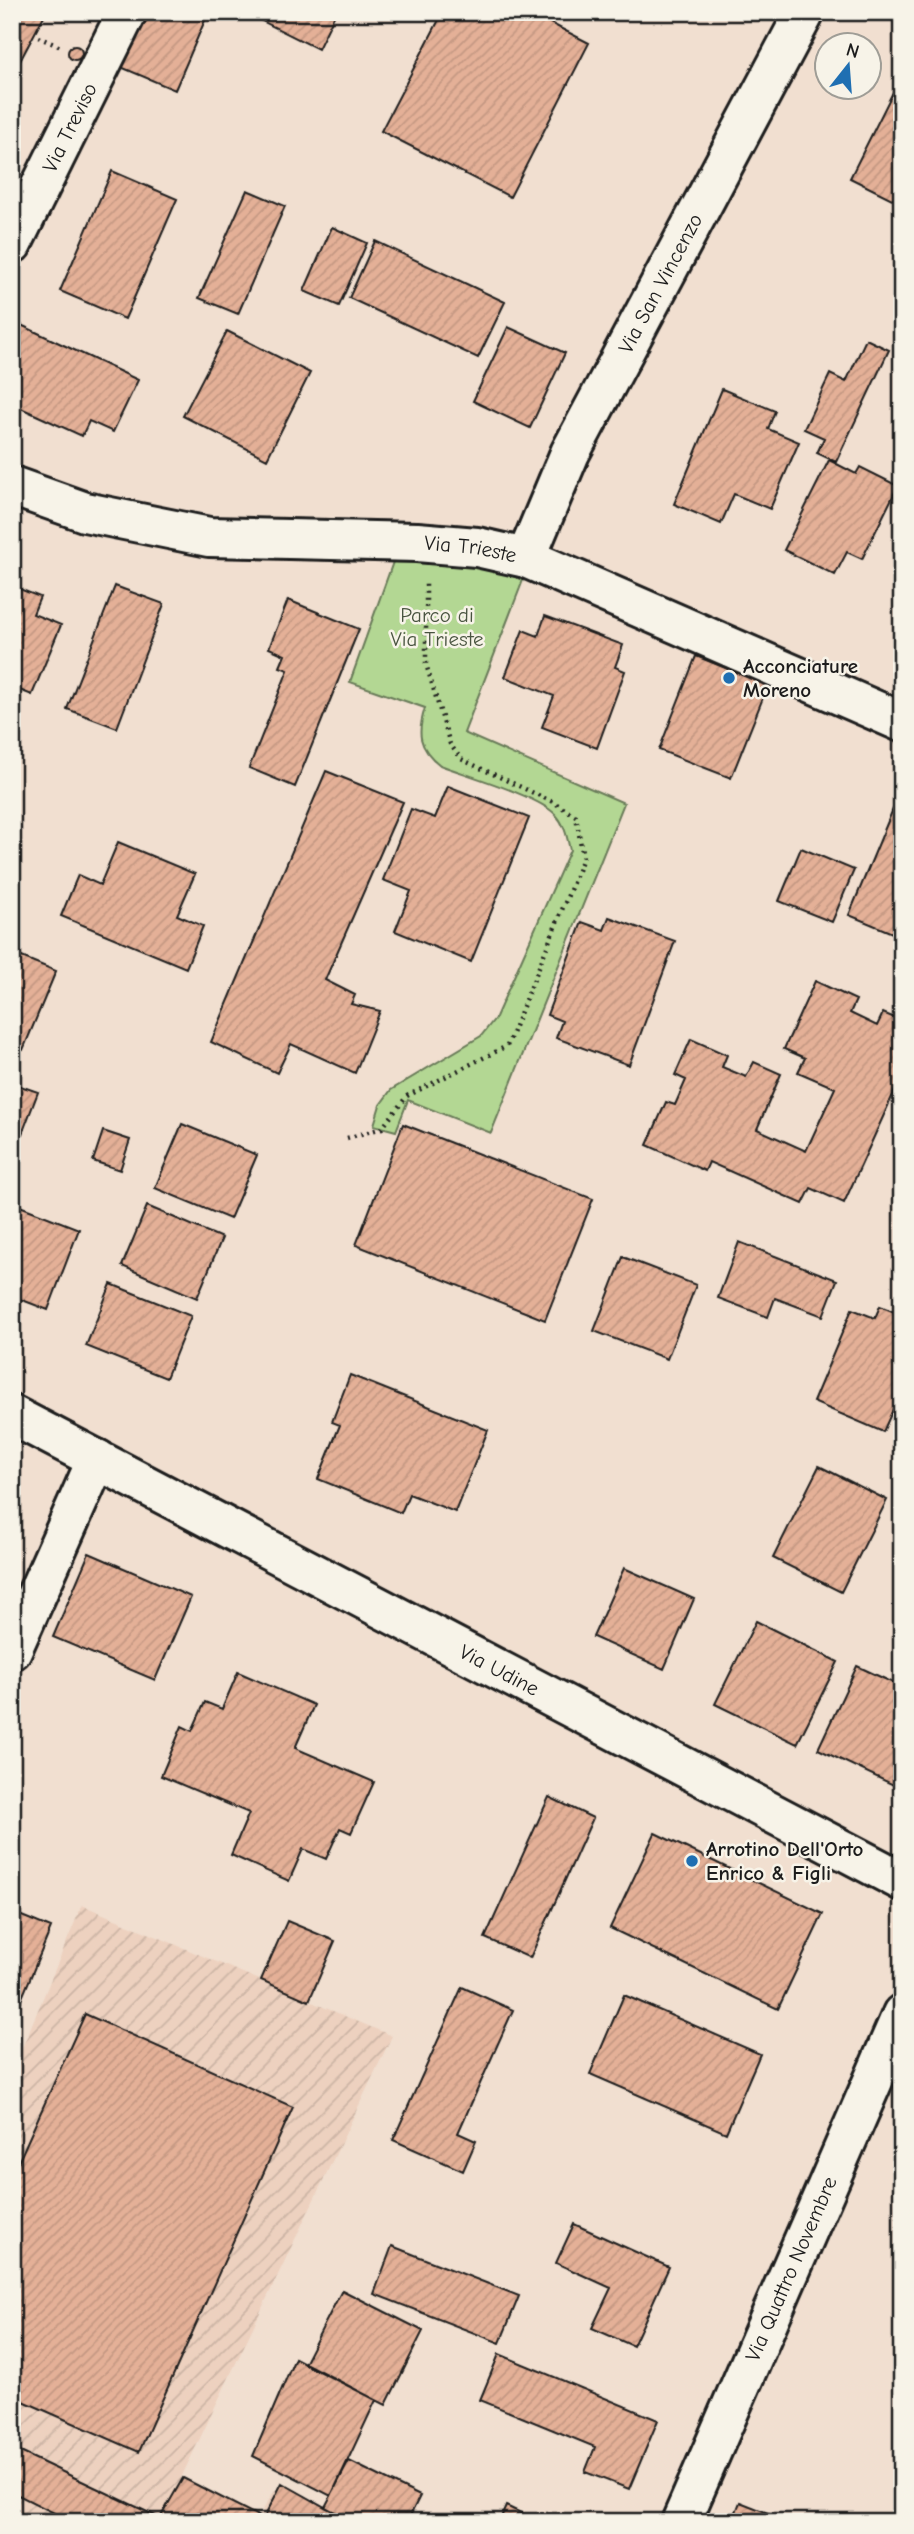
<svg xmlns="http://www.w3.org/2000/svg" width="914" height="2534" viewBox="0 0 914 2534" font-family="'Comic Neue',sans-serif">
  <defs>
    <pattern id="industrial-furrows" width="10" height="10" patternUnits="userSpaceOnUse" patternTransform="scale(1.75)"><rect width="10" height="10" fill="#edd1bf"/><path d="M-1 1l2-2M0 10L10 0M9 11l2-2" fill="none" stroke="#cbb3a4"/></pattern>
    <pattern id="building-hatch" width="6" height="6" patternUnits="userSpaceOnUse" patternTransform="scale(1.75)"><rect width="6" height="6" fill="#e4b097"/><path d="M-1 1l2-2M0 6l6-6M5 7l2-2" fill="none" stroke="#c39782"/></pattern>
  </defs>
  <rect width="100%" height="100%" fill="#f1dfd0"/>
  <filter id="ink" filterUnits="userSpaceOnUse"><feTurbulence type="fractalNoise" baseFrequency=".0143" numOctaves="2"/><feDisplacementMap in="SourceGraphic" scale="14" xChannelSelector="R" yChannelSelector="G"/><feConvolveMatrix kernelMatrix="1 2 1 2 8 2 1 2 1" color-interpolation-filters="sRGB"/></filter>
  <g filter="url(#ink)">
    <!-- industrial -->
    <path fill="url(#industrial-furrows)" d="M82,1905L392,2036L181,2478L260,2515L275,2490L343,2522H22L12,2517V2072Z"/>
    <!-- park -->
    <path fill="#b3d793" stroke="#687a58" stroke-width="2" d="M439,561L491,566L525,575L464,733L624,803L491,1133L408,1100L396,1131L374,1125L380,1105L391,1090L481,1036L496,1017L570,850C567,837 565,825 556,815C539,796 466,775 440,765C418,748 417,733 425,708L350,682L393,562Z"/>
    <!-- building -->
    <path fill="url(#building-hatch)" stroke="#1c1c1c" stroke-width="2" d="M12,12H46L12,76Z
      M139,12H194L206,18L175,90L116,65Z
      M244,12H336L318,49Z
      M443,12H494L512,21L517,12H529L589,43L510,197L381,131Z
      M68 53a7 7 0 1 1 14 0a7 7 0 1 1-14 0Z
      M894,90L902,94V204L850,178Z
      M112,171L177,199L125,319L60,291Z
      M247,190L285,206L238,314L199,298Z
      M332,227L367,243L339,306L304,291Z
      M375,241L505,302L478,358L349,298Z
      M21,325L138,380L113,432L89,421L82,436L12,404V344Z
      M508,327L565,353L530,428L473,401Z
      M227,331L310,373L267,459L183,416Z
      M866,339L889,350L836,462L817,453L824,438L804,429L830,374L846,382Z
      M722,389L775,411L768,429L799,442L770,509L734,494L721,524L674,504Z
      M829,460L856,474L860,467L898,486L862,559L847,552L835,575L784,550Z
      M12,586L40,597L33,614L61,625L32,695L12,687Z
      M115,586L164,604L117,728L67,709Z
      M288,600L359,629L295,787L249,768L288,670L280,667L285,655L269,648Z
      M545,616L623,645L615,667L625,671L597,748L542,727L554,696L505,677L523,630L538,636Z
      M696,656L768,685L731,778L659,750Z
      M326,771L403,802L325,980L355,995L351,1004L380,1011L355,1073L291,1044L277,1073L211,1042Z
      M448,786L529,818L471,962L395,931L411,891L383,880L411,809L435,818Z
      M893,809L902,812V937L849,915Z
      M118,842L195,874L177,915L203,926L186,968L61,916L78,875L100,885Z
      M801,848L854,870L832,922L779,901Z
      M609,917L675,941L629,1065L556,1038L562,1021L547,1015L582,922L604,930Z
      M12,953L56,971L23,1050L12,1045Z
      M815,981L856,1000L850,1013L877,1026L883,1013L902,1021V1075L844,1203L811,1188L803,1204L709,1162L705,1171L647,1145L666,1102L675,1105L686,1080L675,1075L691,1039L727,1055L722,1067L746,1077L754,1062L781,1074L757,1129L806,1151L835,1088L798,1072L805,1058L784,1049Z
      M12,1083L38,1092L22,1134L12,1130Z
      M182,1124L257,1155L230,1219L155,1188Z
      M403,1124L593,1199L545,1320L356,1245Z
      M103,1131L130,1140L120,1170L93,1161Z
      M12,1203L79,1229L48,1310L12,1296Z
      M147,1206L222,1238L197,1298L122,1266Z
      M739,1242L837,1280L823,1316L775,1298L768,1317L718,1298Z
      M623,1257L696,1285L667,1359L594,1331Z
      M111,1284L191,1316L166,1378L86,1346Z
      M880,1306L902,1315V1389L883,1432L813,1402L852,1309L875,1318Z
      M350,1375L488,1430L455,1512L409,1494L401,1513L318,1479L340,1425L332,1422Z
      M819,1466L887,1500L841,1592L773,1558Z
      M89,1553L191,1597L155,1680L53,1637Z
      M624,1568L694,1599L664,1669L593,1637Z
      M756,1621L838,1662L797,1744L715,1704Z
      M857,1666L902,1687V1789L818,1749Z
      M238,1672L314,1705L295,1748L374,1782L351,1833L340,1828L326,1859L303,1849L289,1881L231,1855L249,1813L161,1776L182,1726L192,1731L205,1702L222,1709Z
      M549,1797L593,1818L530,1958L485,1938Z
      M655,1833L823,1914L778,2009L610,1928Z
      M12,1912L51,1928L19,2005L12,2002Z
      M287,1921L335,1941L309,2001L261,1980Z
      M462,1987L513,2010L458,2133L476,2141L463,2171L393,2140Z
      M624,1995L760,2054L726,2133L590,2074Z
      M85,2014L293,2107L139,2452L12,2396V2176Z
      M574,2224L669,2267L633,2346L592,2328L611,2288L556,2263Z
      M392,2246L519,2296L500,2343L374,2294Z
      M342,2290L423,2331L386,2405L304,2364Z
      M499,2354L658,2420L629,2489L585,2472L595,2447L480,2400Z
      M295,2358L376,2400L331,2496L253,2456Z
      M12,2448L160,2518L168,2522H72L12,2492Z
      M349,2461L420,2496L407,2522H354L325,2507Z
      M183,2478L264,2519L262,2522H168L160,2518Z
      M282,2483L325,2507L354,2522H262Z
      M740,2502L791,2522H732Z
      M506,2506L540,2522H499Z"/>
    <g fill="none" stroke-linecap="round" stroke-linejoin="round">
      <!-- street casing -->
      <g stroke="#1c1c1c" stroke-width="44">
        <g id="street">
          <path id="s1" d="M12,244L127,12"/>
          <path id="s2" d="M12,486L85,512L209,537L417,542L477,547L526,558L902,722"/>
          <path id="s3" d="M526,558L570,453L805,12"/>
          <path id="s4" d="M12,1415L902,1881"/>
          <path d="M12,1650L97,1459"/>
        </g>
      </g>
      <!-- secondary casing -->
      <g stroke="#1c1c1c" stroke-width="44">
        <g id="secondary">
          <path id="s5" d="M681,2522L902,2014"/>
        </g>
      </g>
      <!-- path -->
      <path stroke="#1c1c1c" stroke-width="4.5" stroke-dasharray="2 5" stroke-linecap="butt" d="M38,37L63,48
        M347,1138L382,1128L407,1096L507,1046L583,858L576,816L555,803L461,759L450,744L426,664V584"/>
      <!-- street -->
      <use href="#street" stroke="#f7f3e8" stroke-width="38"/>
      <!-- secondary -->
      <use href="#secondary" stroke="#f7f3e8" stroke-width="38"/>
    </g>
  </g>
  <!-- markers -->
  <g fill="#1f6fb2" stroke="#f7f3e8" stroke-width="2.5">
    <circle cx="729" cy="678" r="7"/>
    <circle cx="692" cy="1861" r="7"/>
  </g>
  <g text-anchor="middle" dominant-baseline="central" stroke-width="5" stroke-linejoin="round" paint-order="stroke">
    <!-- street labels -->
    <g font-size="21" fill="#1c1c1c" stroke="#f7f3e8">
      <text stroke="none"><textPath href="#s1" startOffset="130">Via Treviso</textPath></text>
      <text stroke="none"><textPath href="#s3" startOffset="306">Via San Vincenzo</textPath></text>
      <text stroke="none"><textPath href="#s2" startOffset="466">Via Trieste</textPath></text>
      <text stroke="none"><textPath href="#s4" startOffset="550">Via Udine</textPath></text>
      <text stroke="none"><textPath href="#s5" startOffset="276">Via Quattro Novembre</textPath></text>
    </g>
    <!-- park labels -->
    <g font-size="21" fill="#495440" stroke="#f7f3e8">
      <text x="437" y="615">Parco di<tspan x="437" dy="24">Via Trieste</tspan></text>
    </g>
    <!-- poi labels -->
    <g font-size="21" font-weight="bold" fill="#1c1c1c" stroke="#f7f3e8" text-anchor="start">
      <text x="743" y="666">Acconciature<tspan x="743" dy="24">Moreno</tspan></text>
      <text x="706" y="1849">Arrotino Dell'Orto<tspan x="706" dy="24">Enrico &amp; Figli</tspan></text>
    </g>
  </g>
  <!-- margin -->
  <rect width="914" height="2534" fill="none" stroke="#f7f3e8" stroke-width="42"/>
  <rect x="21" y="21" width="872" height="2492" fill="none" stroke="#1c1c1c" stroke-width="2.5" filter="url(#ink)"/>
  <!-- north arrow -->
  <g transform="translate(848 66) rotate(17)"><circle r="33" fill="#f7f3e8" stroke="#9f9d96" stroke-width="2"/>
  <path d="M0-5L12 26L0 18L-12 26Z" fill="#1f6fb2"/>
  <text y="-10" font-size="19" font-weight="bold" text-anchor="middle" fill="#1c1c1c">N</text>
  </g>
</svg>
